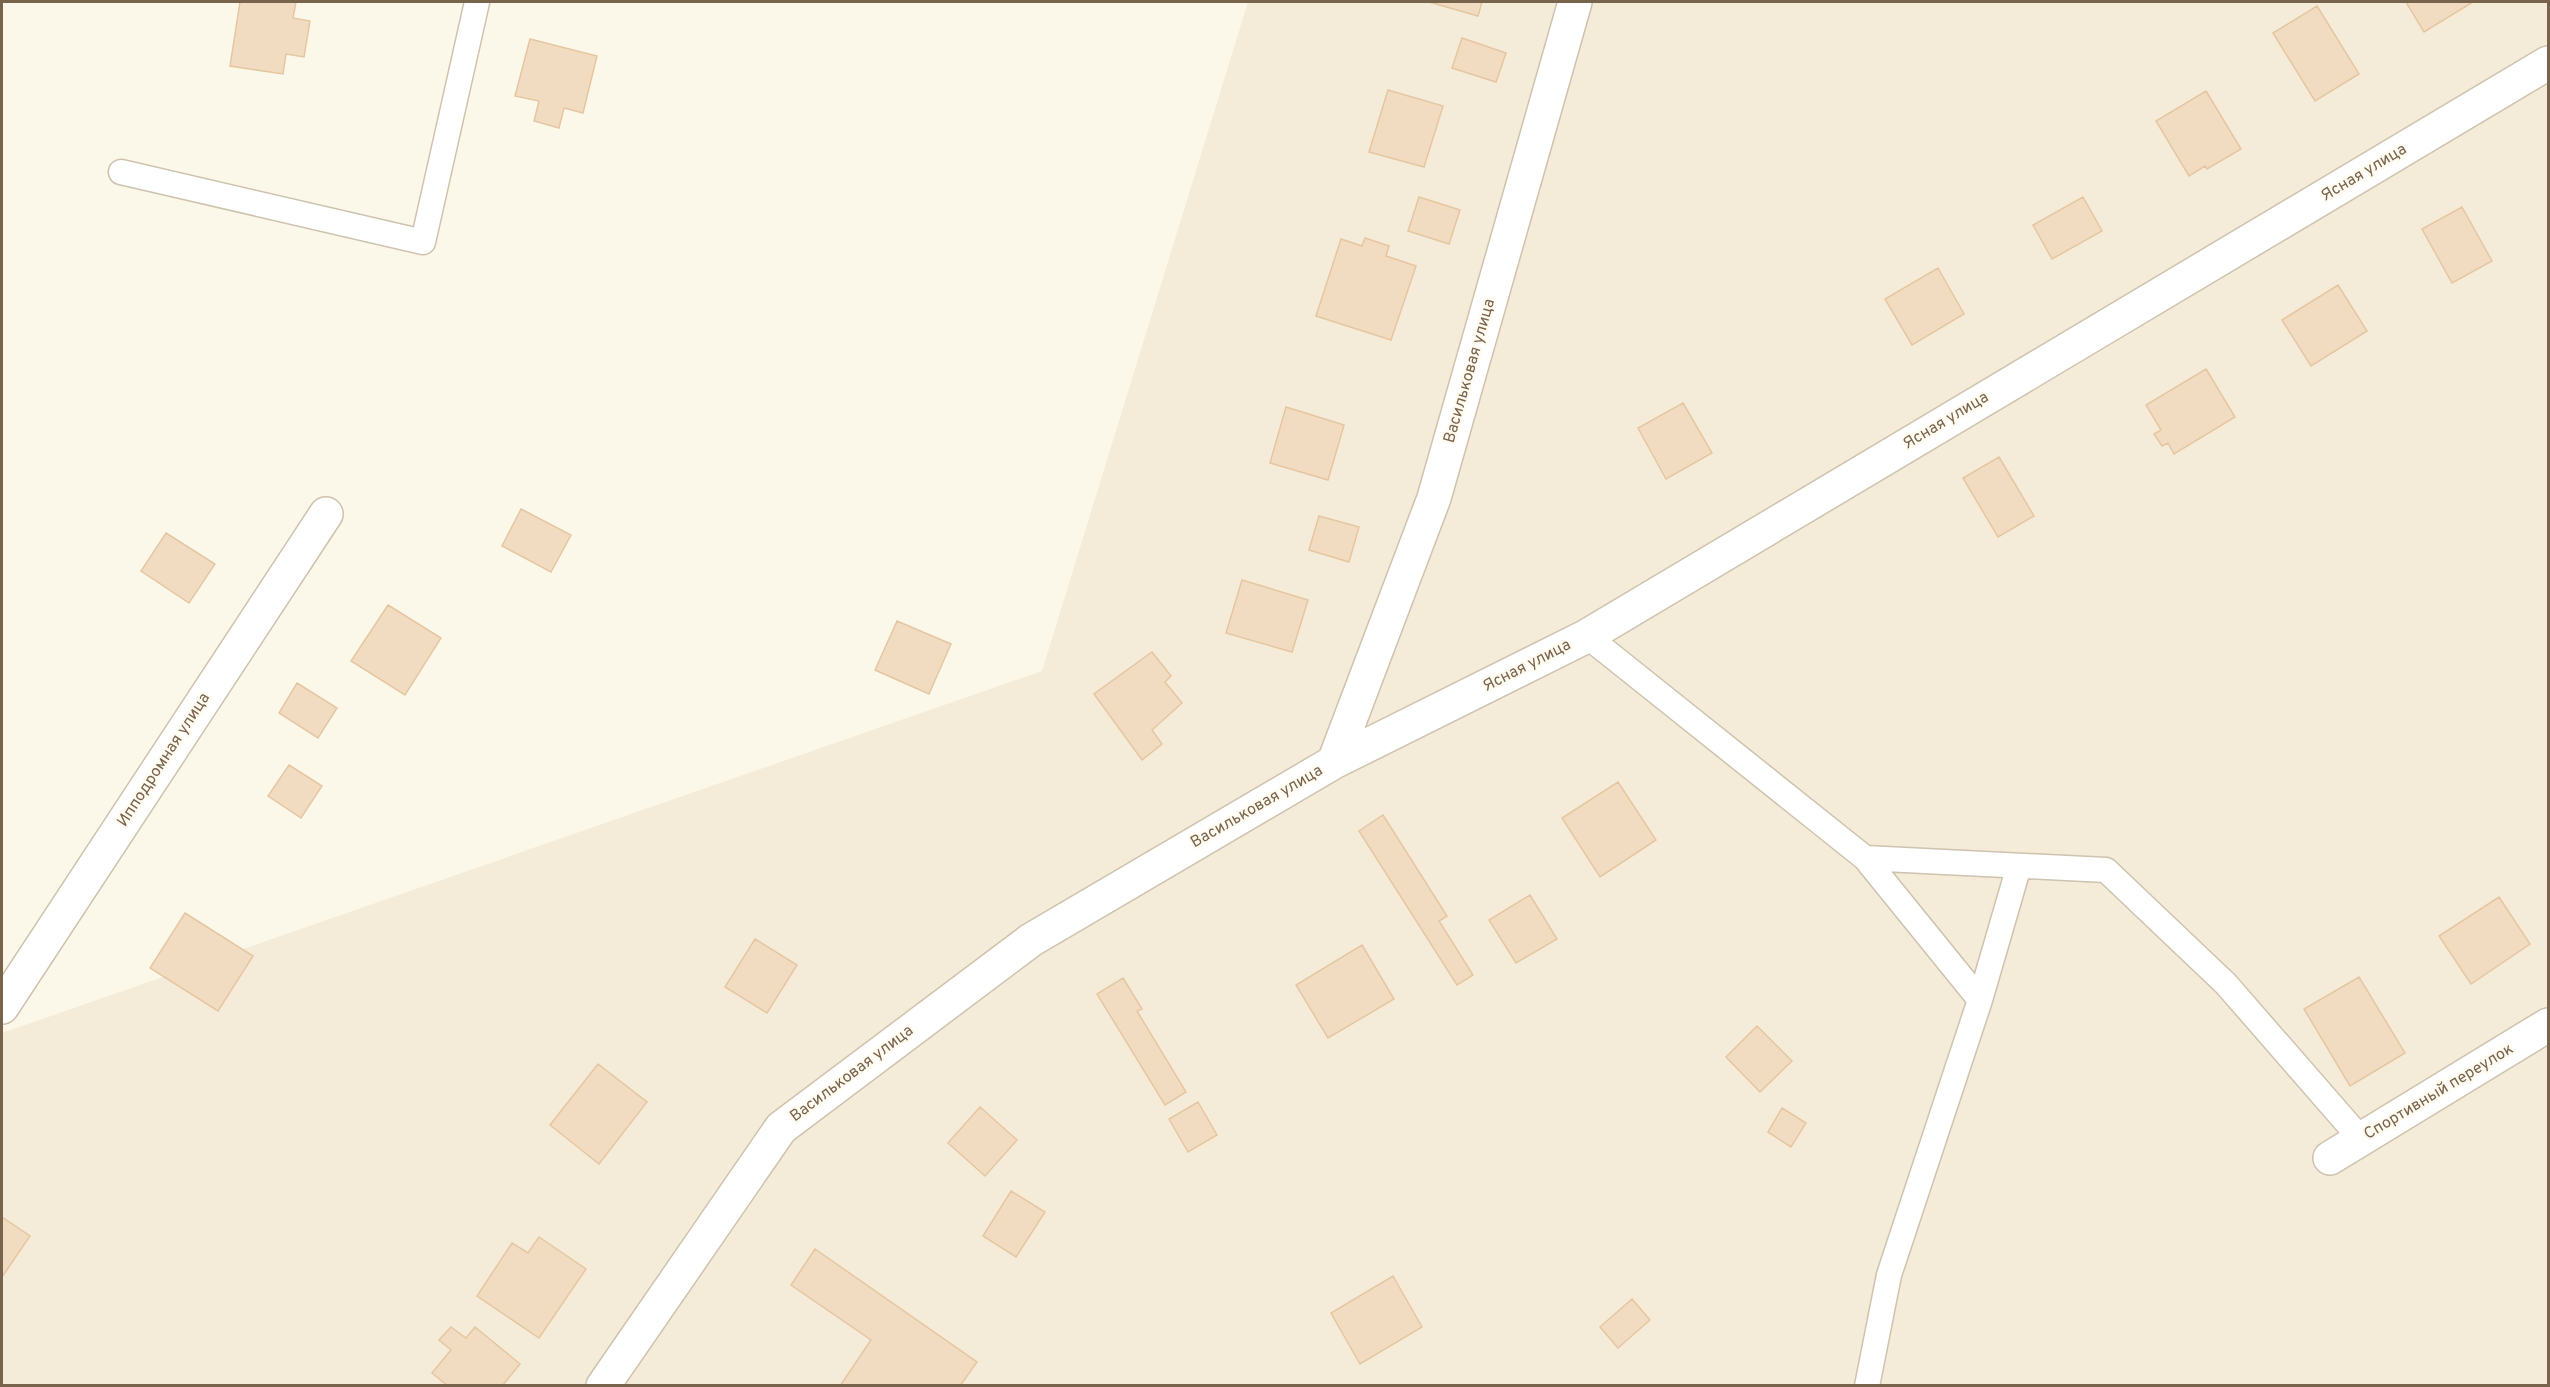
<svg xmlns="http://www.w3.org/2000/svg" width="2550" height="1387" viewBox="0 0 2550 1387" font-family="Overpass,sans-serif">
  <rect width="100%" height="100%" fill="#fcf8e9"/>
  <!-- residential -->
  <path fill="#f4ebd8" d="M1248,2H2548V1385H2V1033L1042,671Z"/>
  <!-- building -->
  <path fill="#f2dcc1" stroke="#e5c6a1" stroke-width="1.5" d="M240,2H296L293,18L310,21L304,57L286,54L283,74L230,66Z
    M1429,2H1482L1478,16Z
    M2406,2H2473L2424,32Z
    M2317,6L2359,74L2315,101L2273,33Z
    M1462,38L1506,53L1496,82L1452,68Z
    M530,39L597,56L583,113L564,108L559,128L534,121L539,101L515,96Z
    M1388,90L1443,106L1424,167L1369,152Z
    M2206,91L2241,149L2207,169L2205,166L2189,176L2156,121Z
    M1419,197L1460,210L1449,244L1408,231Z
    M2083,197L2102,231L2052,259L2033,225Z
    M2462,207L2492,261L2452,283L2422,229Z
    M1365,238L1389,246L1386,256L1416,266L1391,340L1316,316L1341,239L1362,246Z
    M1938,268L1964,314L1912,345L1885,299Z
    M2338,285L2367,331L2311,366L2282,320Z
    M2206,369L2235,417L2174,454L2168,443L2162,446L2154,434L2161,430L2146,405Z
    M1683,403L1712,453L1666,479L1638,428Z
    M1286,407L1344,425L1328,480L1270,463Z
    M1999,457L2034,516L1998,537L1963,478Z
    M521,509L571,535L551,572L502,546Z
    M1319,516L1359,527L1349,562L1309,550Z
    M166,533L215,564L189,603L141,571Z
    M1242,580L1308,600L1292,652L1226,633Z
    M388,605L441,638L405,695L351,661Z
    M897,621L951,644L929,694L875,670Z
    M1152,652L1171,676L1165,682L1182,703L1152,730L1162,744L1142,760L1094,694Z
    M297,683L337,708L318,738L279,713Z
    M289,765L322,786L301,818L268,796Z
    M1618,782L1656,840L1600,877L1562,818Z
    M1383,815L1447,916L1439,921L1473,975L1457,985L1359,831Z
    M1530,895L1557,939L1516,963L1489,920Z
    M2499,897L2530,944L2471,984L2439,936Z
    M185,913L253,956L218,1011L150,968Z
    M755,939L797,965L767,1013L725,987Z
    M1362,945L1394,999L1328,1038L1296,985Z
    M2359,977L2405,1053L2350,1086L2304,1009Z
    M1123,978L1142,1009L1137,1011L1186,1092L1165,1105L1097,994Z
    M1757,1026L1792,1061L1760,1092L1726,1057Z
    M598,1064L647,1102L599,1164L550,1125Z
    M1198,1102L1217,1135L1188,1152L1169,1119Z
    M980,1107L1017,1140L985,1176L948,1143Z
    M1782,1108L1806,1123L1791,1147L1768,1132Z
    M1011,1191L1045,1212L1016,1257L983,1236Z
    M2,1217L30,1236L2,1277Z
    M539,1237L586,1269L539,1338L477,1296L512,1243L528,1253Z
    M815,1249L977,1362L960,1386H840L871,1340L791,1285Z
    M1393,1276L1422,1327L1360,1364L1331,1313Z
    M1632,1299L1650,1320L1618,1348L1600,1327Z
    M451,1327L466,1338L475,1327L520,1364L502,1386H448L432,1373L451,1350L439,1340Z"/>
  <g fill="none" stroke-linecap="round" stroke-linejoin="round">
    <!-- service casing -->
    <g stroke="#cfc2ae" stroke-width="27">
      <path id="service" d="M121,172L423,242L477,2
        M1587,636L1865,858L2106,870L2226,984L2361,1139
        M1865,858L1980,1000
        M1867,1386L1889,1275L1980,1000L2019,866"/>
    </g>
    <!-- minor casing -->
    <g stroke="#cfc2ae" stroke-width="36">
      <path id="minor" d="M1334,762L1434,498L1575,2
        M2,1007L326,514
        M2330,1158L2548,1025
        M603,1386L781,1128L1031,940L1334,762L1587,636L2548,63"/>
    </g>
    <!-- service -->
    <use href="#service" stroke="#fff" stroke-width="24"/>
    <!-- minor -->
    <use href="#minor" stroke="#fff" stroke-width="33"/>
  </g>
  <g text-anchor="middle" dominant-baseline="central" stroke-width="5" stroke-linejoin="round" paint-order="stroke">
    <!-- street labels -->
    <g font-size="16" fill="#78634c" stroke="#fffbf0">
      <text transform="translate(2364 173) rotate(-31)">Ясная улица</text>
      <text transform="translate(1470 371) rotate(-74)">Васильковая улица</text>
      <text transform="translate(1946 421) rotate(-31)">Ясная улица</text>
      <text transform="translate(1527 666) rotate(-27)">Ясная улица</text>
      <text transform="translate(164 760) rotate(-57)">Ипподромная улица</text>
      <text transform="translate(1257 807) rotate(-30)">Васильковая улица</text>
      <text transform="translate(852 1074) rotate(-37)">Васильковая улица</text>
      <text transform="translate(2439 1092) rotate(-31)">Спортивный переулок</text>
    </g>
  </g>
  <!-- border -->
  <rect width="2550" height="1387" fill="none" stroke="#78634c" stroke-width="6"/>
</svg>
